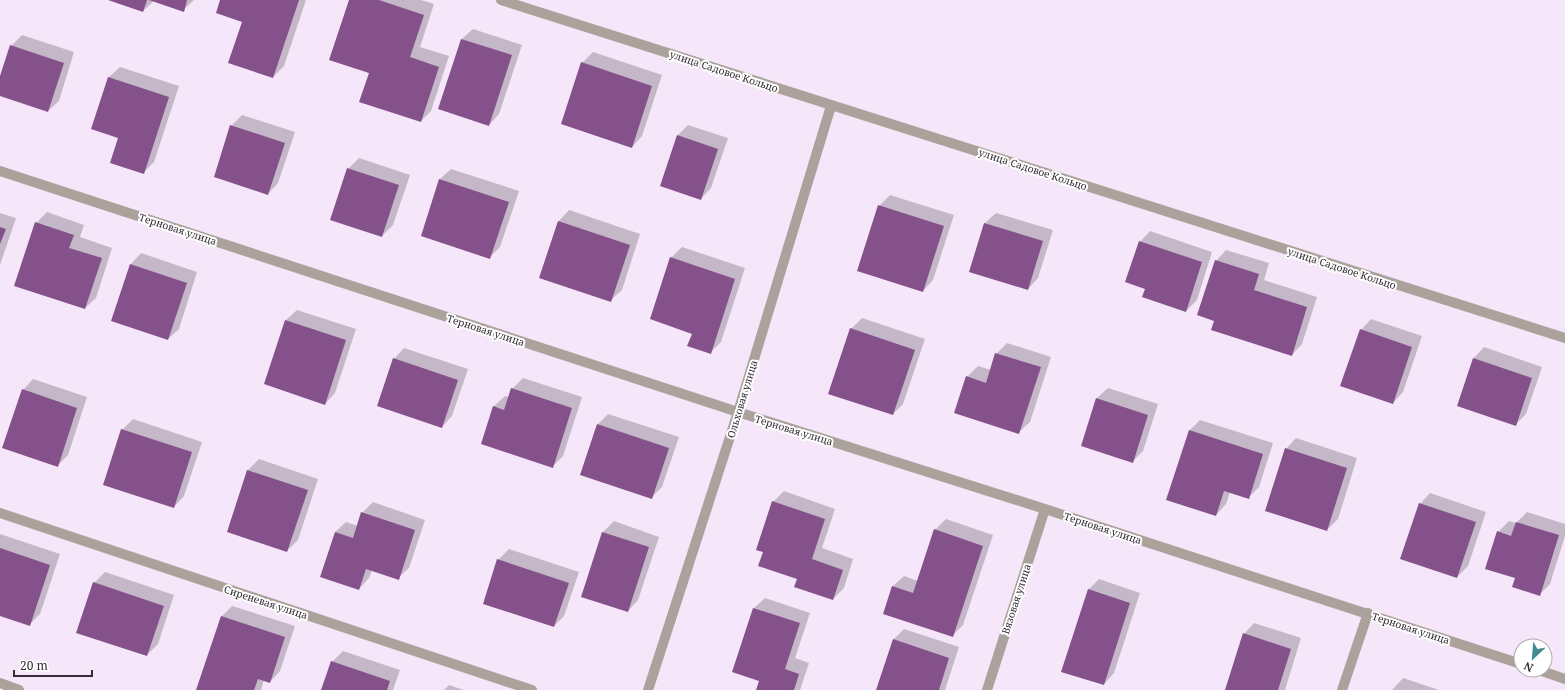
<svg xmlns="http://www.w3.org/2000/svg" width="1565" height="690" viewBox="0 0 1565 690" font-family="'Noto Serif',serif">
  <rect width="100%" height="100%" fill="#f6e6fa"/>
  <!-- shadow -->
  <path fill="#0003" d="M111,0H194L183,10L154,1L143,11Z
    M221,0H306L284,66L273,77L243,21Z
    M350,0H421L434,4L420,47L449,56L431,111L421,121L370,72Z
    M473,29L522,45L499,114L489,125L462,39Z
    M22,35L74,52L59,101L48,111L0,95V80L11,46Z
    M593,52L662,75L642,136L632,147L582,63Z
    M120,67L179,86L154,162L143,173L119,137L92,128L109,77Z
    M242,115L295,132L278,183L268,194L231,126Z
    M688,125L728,138L711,188L701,199L678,135Z
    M359,158L410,175L393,225L382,236L348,169Z
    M451,169L519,191L500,247L489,258L422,236L440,179Z
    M890,195L954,215L933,280L923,291L879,206Z
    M569,210L640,234L622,290L611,300L540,277L559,221Z
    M47,212L84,225L80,237L112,248L96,298L85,308L36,223Z
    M0,213L16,218L0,265Z
    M996,213L1053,230L1038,278L1028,289L985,223Z
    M1150,231L1212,252L1197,300L1186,311L1146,288L1140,242Z
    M682,247L745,268L721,342L710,353L693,333L671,258Z
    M1226,250L1269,263L1264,280L1317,297L1302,344L1292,355L1216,320V261Z
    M141,253L197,272L179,329L168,339L112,321L131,264Z
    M297,310L356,329L335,393L325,404L265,384L286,320Z
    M862,318L925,339L903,404L893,414L851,329Z
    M1371,319L1422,336L1403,392L1393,403L1361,330Z
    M1007,343L1051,357L1030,422L1019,432L967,377L978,366L991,370L996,354Z
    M1484,347L1542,367L1526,414L1515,425L1458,405L1474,358Z
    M404,348L468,369L452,416L442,427L394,359Z
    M523,378L582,397L563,456L552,467L482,443L494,406L505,396L509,397L512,389Z
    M33,379L87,397L68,455L58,465L23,390Z
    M1108,388L1158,404L1143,451L1133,461L1082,445L1097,398Z
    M608,414L679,437L662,487L651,498L598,424Z
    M133,419L202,442L184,496L174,507L122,430Z
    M1200,420L1273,443L1259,487L1248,498L1230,492L1226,504L1216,515L1190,430Z
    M1296,438L1357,458L1338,519L1327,530L1286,449Z
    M259,459L318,479L298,540L287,551L228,531L248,470Z
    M784,491L835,509L822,548L853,559L844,588L833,599L798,579L765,551L773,502Z
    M1430,493L1486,512L1468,566L1457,577L1420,504Z
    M373,502L425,520L409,568L398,578L372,570L369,578L359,589L335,532L346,522L358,526L362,513Z
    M1527,512L1565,524V536L1550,584L1539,595L1498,532L1509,521L1516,523Z
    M946,519L993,535L963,625L952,636L893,586L904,576L918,581L935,530Z
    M614,521L659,537L638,600L628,611L582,596L603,532Z
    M0,534L60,554L40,614L30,624L0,615Z
    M509,549L579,572L564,616L554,626L498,560Z
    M105,572L174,595L158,644L147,655L94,583Z
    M1099,579L1140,593L1114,673L1104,684L1088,590Z
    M765,598L810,613L795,658L809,663L800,690H757L760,680L733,671L754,608Z
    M232,606L295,626L280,671L270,682L264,680L261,690H198L222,616Z
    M1254,623L1301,638L1285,690H1226L1244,634Z
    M904,629L959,647L945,690H877L894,639Z
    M343,651L400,670L393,690H322L332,662Z
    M1403,678L1439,690H1392Z
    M449,685L464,690H444Z"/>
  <!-- building -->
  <path fill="#84518b" d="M108,0H147L143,12Z
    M149,0H187L184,12Z
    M220,0H299L273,78L228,63L242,22L216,13Z
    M349,0H379L424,15L410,57L439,67L421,122L359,102L369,73L329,60Z
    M461,39L512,55L489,126L438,109Z
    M10,45L64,63L48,112L0,96V76Z
    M581,62L652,86L632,148L561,124Z
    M108,77L169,97L144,174L110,163L118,138L91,129Z
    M230,125L285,143L268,195L214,177Z
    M677,135L718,149L701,200L660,186Z
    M347,168L399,185L382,237L330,220Z
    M439,179L509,202L490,259L421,236Z
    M878,205L944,226L923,292L857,271Z
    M558,221L630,245L611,302L539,278Z
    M35,222L74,235L69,248L102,258L85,309L14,286Z
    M984,223L1043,241L1028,290L969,272Z
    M0,227L6,229L0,244Z
    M1139,241L1202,262L1186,312L1142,297L1145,289L1125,282Z
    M670,257L735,279L711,354L687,346L692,334L650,319Z
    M1215,260L1259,274L1254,290L1307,307L1292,356L1211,330L1214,321L1197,315Z
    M130,264L187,283L168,340L111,321Z
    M285,320L346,340L325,405L264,384Z
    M850,328L915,350L893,415L828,394Z
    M1360,329L1412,347L1393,404L1340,386Z
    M995,353L1041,367L1019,434L954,413L966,376L986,383Z
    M393,358L458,380L442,428L377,406Z
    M1473,358L1532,378L1516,426L1457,406Z
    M511,388L572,408L553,468L481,444L493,406L504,410Z
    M22,389L77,408L58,467L2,448Z
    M1096,398L1148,415L1133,463L1081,446Z
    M597,424L669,448L652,499L580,475Z
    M121,429L192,452L174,508L103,485Z
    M1189,430L1263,454L1249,499L1224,491L1216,516L1166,500Z
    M1285,448L1347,468L1327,531L1265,511Z
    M247,470L308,490L287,552L227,532Z
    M772,501L825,519L812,559L843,570L833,600L794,587L797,579L758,566L763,552L756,550Z
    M1419,503L1476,522L1457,578L1400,559Z
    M361,512L415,530L399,580L366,569L359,590L320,577L335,532L353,538Z
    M1516,522L1559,535L1540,596L1512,587L1515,578L1485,569L1497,531L1511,536Z
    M934,529L983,546L953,637L883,614L892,586L913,593Z
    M602,532L649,547L628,612L581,597Z
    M0,548L50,565L30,626L0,616Z
    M497,559L569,583L554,627L483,604Z
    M93,582L164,606L147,656L76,633Z
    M1088,589L1130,603L1104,685L1061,672Z
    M753,608L800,623L785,669L799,674L794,690H756L759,681L732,672Z
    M221,616L285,637L270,683L258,679L254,690H196Z
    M1243,633L1291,649L1278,690H1225Z
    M893,639L949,658L939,690H876Z
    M331,661L390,681L387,690H321Z"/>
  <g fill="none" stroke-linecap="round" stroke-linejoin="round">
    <!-- minor -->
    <path stroke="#aba29b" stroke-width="10" d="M501,0L1565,338
      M0,171L738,412L1045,509L1521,664
      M0,513L532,690
      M1539,670L1565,679
      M0,683L19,690
      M648,690L738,412L831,106
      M987,690L1045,509
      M1342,690L1368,613"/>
  </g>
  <g text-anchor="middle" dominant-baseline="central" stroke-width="4" stroke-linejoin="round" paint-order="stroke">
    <!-- street labels -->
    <g font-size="10" fill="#312b33" stroke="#fff">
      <text transform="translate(724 71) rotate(18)">улица Садовое Кольцо</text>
      <text transform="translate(1033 169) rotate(18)">улица Садовое Кольцо</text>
      <text transform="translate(178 229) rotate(18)">Терновая улица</text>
      <text transform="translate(1342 268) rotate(18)">улица Садовое Кольцо</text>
      <text transform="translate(486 330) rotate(18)">Терновая улица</text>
      <text transform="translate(742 399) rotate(-73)">Ольховая улица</text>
      <text transform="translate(794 430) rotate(17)">Терновая улица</text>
      <text transform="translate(1103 528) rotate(18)">Терновая улица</text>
      <text transform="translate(1016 599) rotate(-72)">Вязовая улица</text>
      <text transform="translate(266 602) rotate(18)">Сиреневая улица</text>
      <text transform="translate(1411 628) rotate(18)">Терновая улица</text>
    </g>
  </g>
  <!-- north arrow -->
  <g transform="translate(1533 658) rotate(206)"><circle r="19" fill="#ffffff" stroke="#adaaad"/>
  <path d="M0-3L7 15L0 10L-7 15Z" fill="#438b8e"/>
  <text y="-6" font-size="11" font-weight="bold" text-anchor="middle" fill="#312b33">N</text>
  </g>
  <!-- scale -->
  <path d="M14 670v6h78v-6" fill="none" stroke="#312b33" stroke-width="2"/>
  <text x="20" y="670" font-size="12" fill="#312b33" stroke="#ffffff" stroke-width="3" paint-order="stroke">20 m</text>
</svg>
